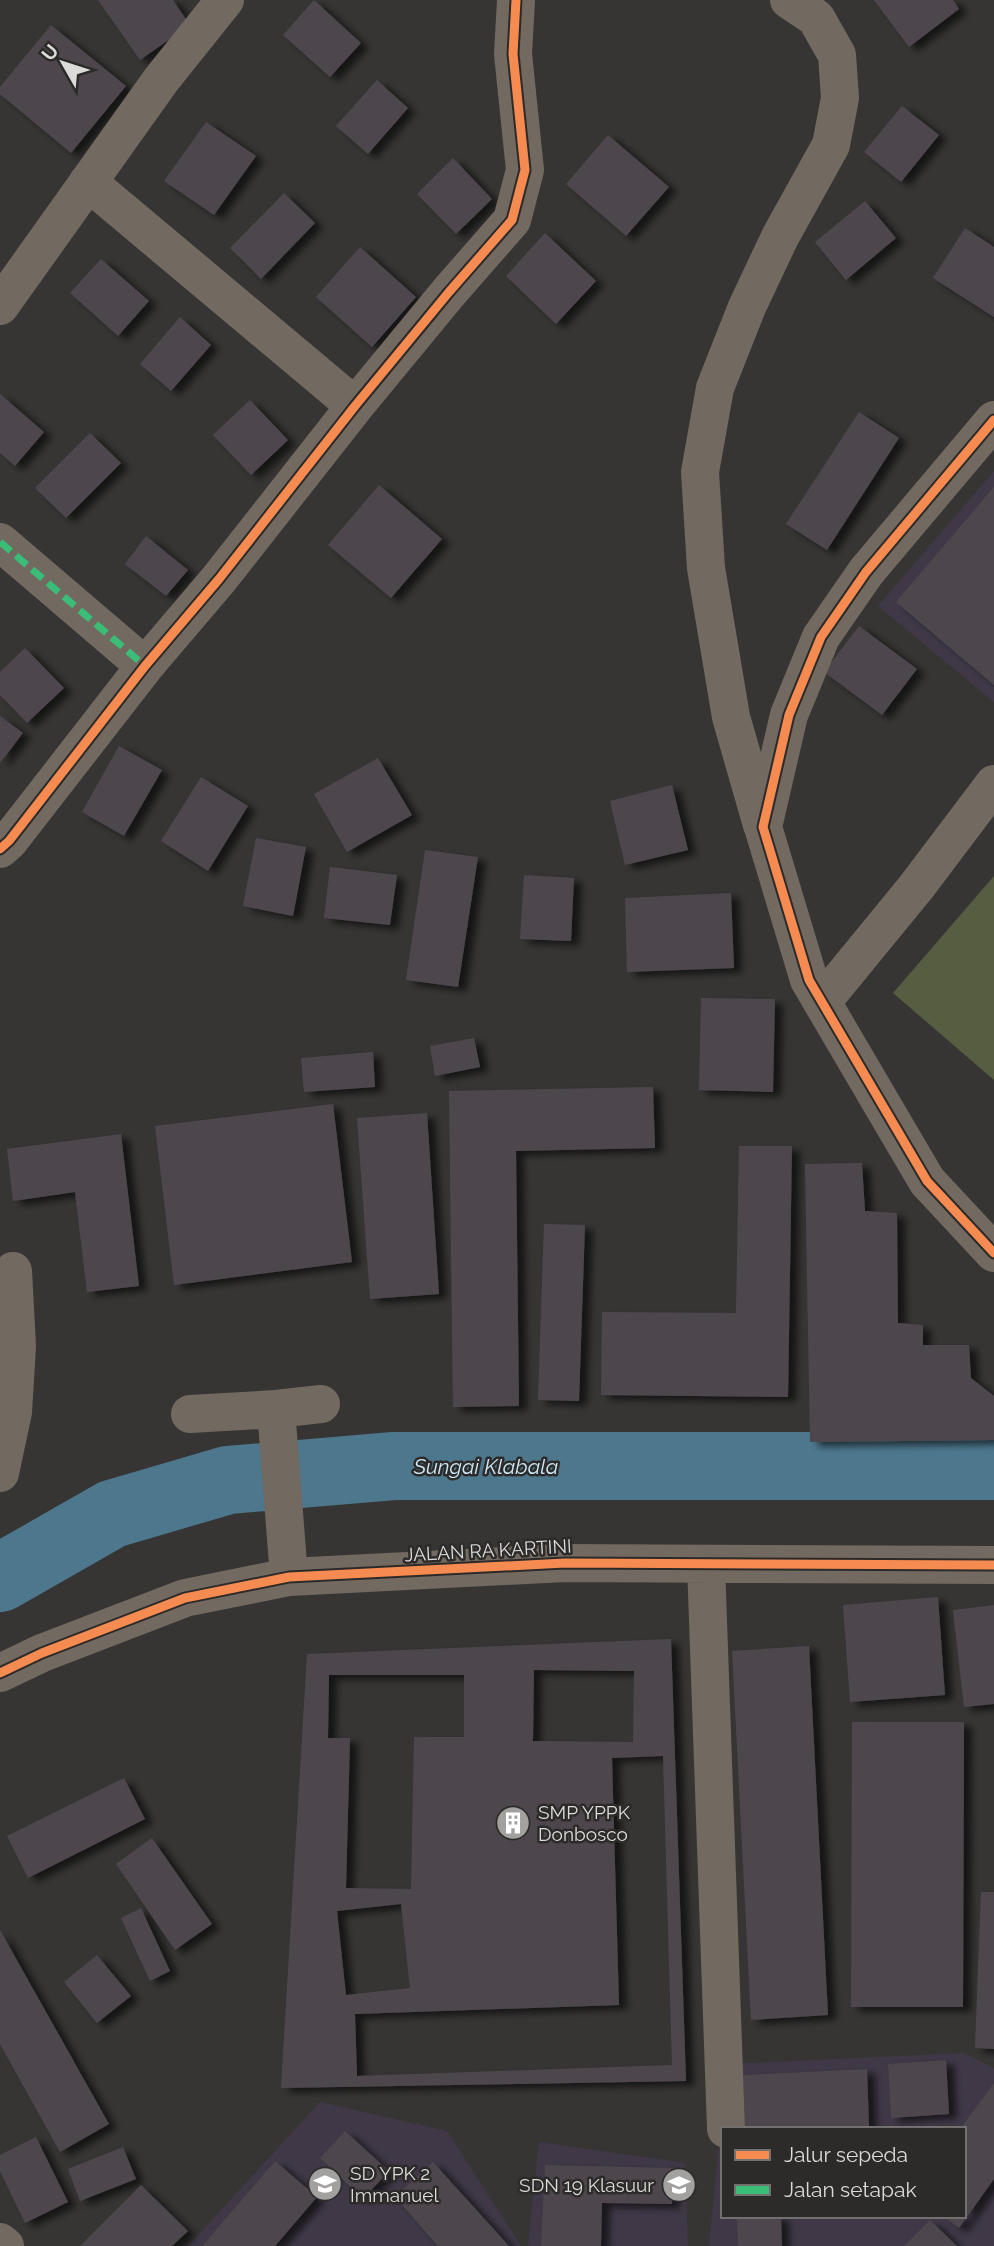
<svg xmlns="http://www.w3.org/2000/svg" width="994" height="2246" viewBox="0 0 994 2246" font-family="Raleway,sans-serif">
  <defs>
    <filter id="shadow"><feDropShadow dx="8" dy="4.5" stdDeviation="3.5" flood-color="#0009"/></filter>
  </defs>
  <rect width="100%" height="100%" fill="#363534"/>
  <!-- education -->
  <path fill="#403847" fill-rule="evenodd" d="M994,471V702L878,606Z
    M964,2053L994,2068V2083L960,2129H806L869,2125L866,2069L743,2075L723,2129V2216H737L738,2246H709L727,2064ZM946,2060L891,2118L888,2064Z
    M320,2102L447,2131L521,2246H509L433,2163L395,2197L438,2246H275V2161L202,2246H188ZM345,2131L388,2171L363,2199L320,2158Z
    M539,2142L685,2163L688,2246H601L602,2203L672,2204L673,2168L545,2165L541,2246H528Z
    M994,2179V2246H957L930,2220L904,2246H782L781,2216H943L959,2228Z"/>
  <!-- green -->
  <path fill="#575d41" d="M994,876V1080L893,993Z"/>
  <g fill="none" stroke-linecap="round" stroke-linejoin="round">
    <!-- river -->
    <path stroke="#4d778d" stroke-width="68" d="M0,1578L112,1514L228,1480L394,1466H994"/>
  </g>
  <!-- building -->
  <path fill="#4e474d" fill-rule="evenodd" filter="url(#shadow)" d="M98,0H173L190,25L140,60Z
    M314,0L361,43L330,77L283,35Z
    M874,0H953L959,9L909,47Z
    M51,25L126,86L71,153L0,94V87Z
    M377,80L408,108L368,154L336,126Z
    M902,106L939,135L901,182L864,152Z
    M206,122L256,156L214,215L164,181Z
    M608,135L669,187L626,236L566,184Z
    M453,158L492,199L456,234L417,194Z
    M284,193L315,223L261,279L230,248Z
    M865,201L896,238L846,280L815,242Z
    M965,228L994,247V317L933,278Z
    M545,233L596,281L556,324L506,276Z
    M360,247L416,297L372,347L316,297Z
    M101,259L149,301L118,336L70,293Z
    M180,317L211,345L171,391L140,364Z
    M0,394L44,432L15,466L0,453Z
    M250,400L288,440L251,475L213,435Z
    M859,412L899,438L827,550L786,524Z
    M90,433L121,463L66,518L35,488Z
    M379,485L442,539L391,598L328,545Z
    M994,487V685L896,602Z
    M146,536L188,570L166,596L125,564Z
    M859,626L917,669L882,715L824,672Z
    M25,648L64,688L27,723L0,695V672Z
    M0,716L23,733L0,763Z
    M119,746L162,770L124,836L82,812Z
    M378,758L412,815L347,852L314,794Z
    M201,777L248,806L208,871L161,841Z
    M672,785L688,850L625,865L610,801Z
    M256,838L306,847L293,916L243,906Z
    M425,850L478,857L458,987L406,980Z
    M330,867L397,875L390,925L324,918Z
    M524,875L574,878L571,941L520,939Z
    M731,893L734,968L627,972L625,898Z
    M701,998L775,999L773,1092L699,1090Z
    M474,1038L480,1067L435,1076L430,1046Z
    M373,1052L375,1087L304,1092L301,1058Z
    M653,1087L655,1148L516,1151L519,1406L453,1407L449,1091Z
    M333,1104L352,1262L174,1285L155,1126Z
    M427,1113L439,1294L370,1299L357,1118Z
    M121,1134L139,1286L87,1292L75,1192L13,1201L7,1149Z
    M739,1146H792L788,1397L601,1395L602,1312L736,1313Z
    M862,1163L865,1211L897,1213L898,1323L923,1325V1345H969L971,1378L994,1396V1440L810,1442L805,1164Z
    M544,1224L585,1225L579,1401L538,1400Z
    M938,1597L945,1695L850,1702L843,1605Z
    M994,1605V1704L964,1707L953,1610Z
    M671,1639L686,2081L281,2088L307,1654ZM534,1670L634,1671L633,1742L533,1741ZM329,1675H464V1737H414L411,1889L346,1888L350,1738H328ZM663,1756L672,2065L357,2076L355,2014L619,2005L612,1758ZM401,1904L410,1988L346,1995L337,1911Z
    M809,1646L828,2015L751,2020L732,1651Z
    M852,1722H964L963,2007H851Z
    M124,1778L145,1819L28,1878L7,1836Z
    M152,1838L212,1924L175,1950L116,1864Z
    M981,1892H994V2049L975,2048Z
    M141,1908L170,1971L150,1981L121,1918Z
    M0,1930L109,2124L60,2152L0,2044Z
    M97,1955L131,1996L97,2023L64,1982Z
    M946,2060L949,2114L891,2118L888,2064Z
    M867,2069L869,2126L745,2129L743,2075Z
    M994,2083V2179L959,2228L943,2216H964V2129H960Z
    M345,2131L389,2171L363,2199L320,2158Z
    M36,2137L68,2202L25,2223L0,2171V2155Z
    M123,2147L136,2179L80,2201L68,2169Z
    M275,2161L317,2197L275,2246H202Z
    M433,2162L509,2246H438L395,2197Z
    M545,2165L673,2168L672,2204L602,2203L601,2246H541Z
    M141,2185L188,2231L172,2246H80Z
    M737,2216H781L782,2246H738Z
    M930,2220L957,2246H904Z"/>
  <g fill="none" stroke-linecap="round" stroke-linejoin="round">
    <!-- minor -->
    <path stroke="#726960" stroke-width="38" d="M88,182L355,406
      M0,306L161,80L225,0
      M994,420L866,572L821,637L789,715L763,827L809,980L927,1181L994,1253
      M0,542L145,666
      M762,825L731,717L706,568L700,472L715,388L747,307L780,237L831,145L840,98L837,55L816,18L789,0
      M0,849L9,841L145,666L219,579L355,406L449,292L512,220L525,170L513,54L516,0
      M822,1002L917,886L994,784
      M276,1409L321,1404
      M190,1414L276,1409L289,1577
      M0,1473L13,1412L17,1346L13,1271
      M706,1564L726,2129
      M0,1673L42,1653L185,1598L289,1577L565,1563L994,1565
      M0,2242L5,2246"/>
    <!-- quiet -->
    <path stroke="#3abd76" stroke-width="7" stroke-dasharray="14 7" stroke-linecap="butt" d="M0,542L145,666"/>
    <!-- cycleway casing -->
    <g stroke="#2d2b29" stroke-width="13">
      <path id="cycleway" d="M994,420L866,572L821,637L789,715L763,827L809,980L927,1181L994,1253
        M0,849L9,841L145,666L219,579L355,406L449,292L512,220L525,170L513,54L516,0
        M0,1673L42,1653L185,1598L289,1577L565,1563L994,1565"/>
    </g>
    <!-- cycleway -->
    <use href="#cycleway" stroke="#f68b52" stroke-width="9"/>
  </g>
  <!-- icons -->
  <defs>
    <g id="building-disc" transform="scale(1.75)"><circle r="9.5" fill="#a3a1a0" stroke="#2d2b29"/><path d="M-4-6H4V6H1V3H-1V6H-4ZM-2.5-4.3h1.7v1.8h-1.7ZM.8-4.3h1.7v1.8H.8ZM-2.5-1h1.7V.8h-1.7ZM.8-1h1.7V.8H.8Z" fill="#fff"/></g>
    <g id="school-disc" transform="scale(1.75)"><circle r="9.5" fill="#a3a1a0" stroke="#2d2b29"/><path d="M0-5L7-2L0 1L-7-2ZM-4 1L0 2.5L4 1V4Q0 6-4 4Z" fill="#fff"/></g>
  </defs>
  <g fill-rule="evenodd">
    <use href="#building-disc" x="513" y="1823"/>
    <use href="#school-disc" x="325" y="2184"/>
    <use href="#school-disc" x="679" y="2185"/>
  </g>
  <g text-anchor="middle" dominant-baseline="central" stroke-width="5" stroke-linejoin="round" paint-order="stroke">
    <!-- street labels -->
    <g font-size="19" fill="#dddbda" stroke="#2d2b29">
      <text transform="translate(488 1550) rotate(-3)">JALAN RA KARTINI</text>
    </g>
    <!-- poi labels -->
    <g font-size="19" fill="#dddbda" stroke="#2d2b29" text-anchor="start">
      <text x="538" y="1812">SMP YPPK<tspan x="538" dy="22">Donbosco</tspan></text>
      <text x="350" y="2173">SD YPK 2<tspan x="350" dy="22">Immanuel</tspan></text>
      <text x="654" y="2185" text-anchor="end">SDN 19 Klasuur</text>
    </g>
    <!-- water labels -->
    <g font-size="21" font-style="italic" fill="#cbe8f8" stroke="#2d2b29">
      <text x="486" y="1466">Sungai Klabala</text>
    </g>
  </g>
  <!-- legend -->
  <rect x="721" y="2127" width="245" height="91" fill="#2d2b29" stroke="#737170" stroke-width="2"/>
  <rect x="735" y="2150" width="35" height="10" fill="#f68b52" stroke="#737170" stroke-width="2"/>
  <text x="784" y="2162" font-size="21" fill="#dddbda">Jalur sepeda</text>
  <rect x="735" y="2185" width="35" height="10" fill="#3abd76" stroke="#737170" stroke-width="2"/>
  <text x="784" y="2197" font-size="21" fill="#dddbda">Jalan setapak</text>
  <!-- north arrow -->
  <g transform="translate(63 63) rotate(309)" stroke="#2d2b29" stroke-width="5" paint-order="stroke">
  <path d="M0-5L12 26L0 18L-12 26Z" fill="#dddbda"/>
  <text y="-10" font-size="19" font-weight="bold" text-anchor="middle" fill="#dddbda">U</text>
  </g>
</svg>
